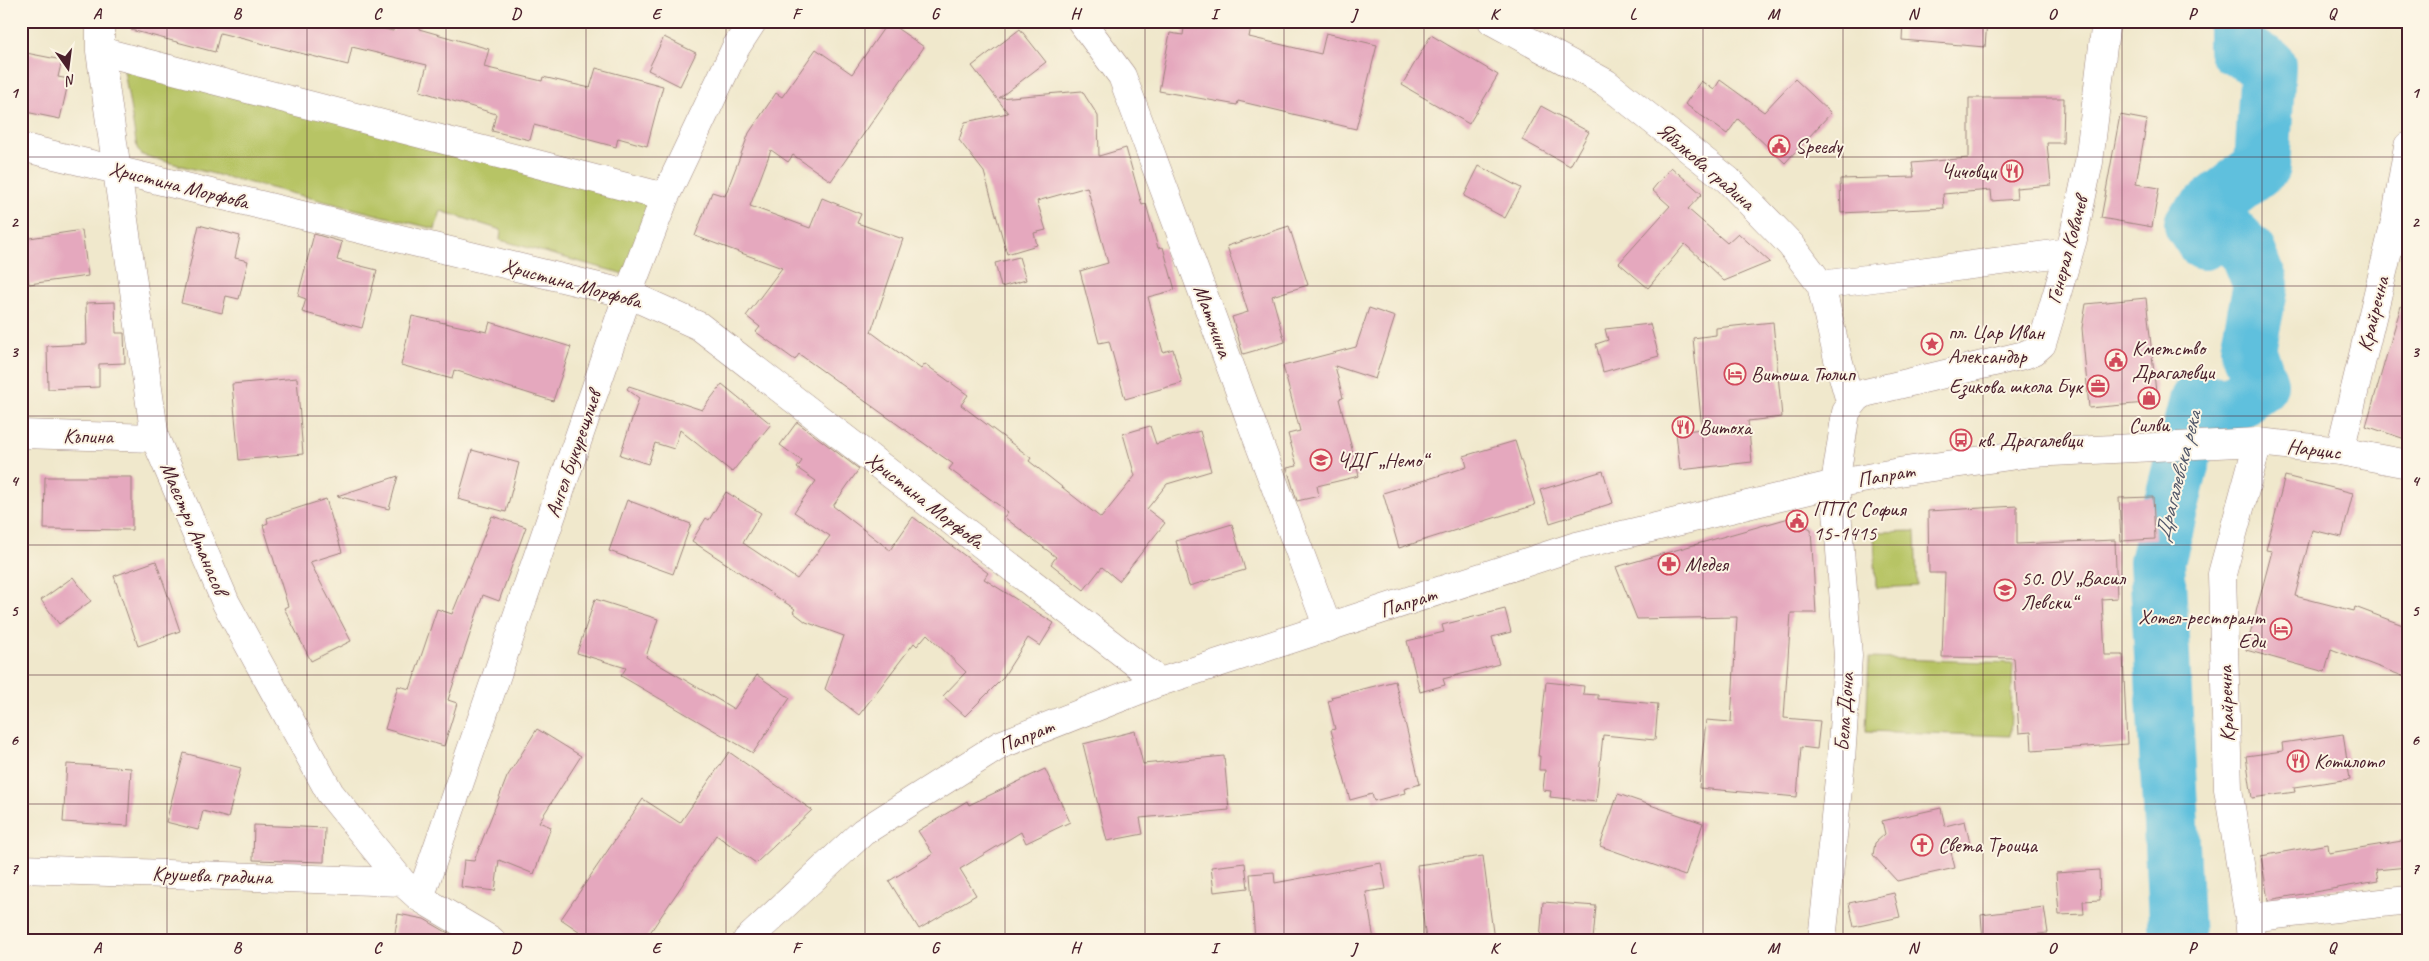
<svg xmlns="http://www.w3.org/2000/svg" width="2429" height="961" viewBox="0 0 2429 961" font-family="Caveat,sans-serif">
  <rect width="100%" height="100%" fill="#fcf5e5"/>
  <filter id="ink" filterUnits="userSpaceOnUse"><feTurbulence type="fractalNoise" baseFrequency=".02" numOctaves="2"/><feDisplacementMap in="SourceGraphic" scale="10" xChannelSelector="R" yChannelSelector="G"/><feConvolveMatrix kernelMatrix="1 2 1 2 8 2 1 2 1" color-interpolation-filters="sRGB"/></filter>
  <filter id="wash" filterUnits="userSpaceOnUse"><feTurbulence type="fractalNoise" baseFrequency=".0096" numOctaves="4" result="noise"/><feDisplacementMap in="SourceGraphic" scale="20" xChannelSelector="R" yChannelSelector="G"/><feGaussianBlur stdDeviation="1.12" result="paint"/><feColorMatrix in="noise" values="0 0 0 0 0 0 0 0 0 0 0 0 0 0 0 0 0 1.4 0 .05"/><feComposite in="paint" operator="in"/></filter>
  <g filter="url(#wash)">
    <rect width="100%" height="100%" fill="#f0e8cc"/>
    <!-- green -->
    <path fill="#b7c465" stroke="#807248" d="M123,64L653,202L624,274L500,240L501,230L441,211L435,229L182,166L142,155L137,148Z
      M1915,531L1917,586L1876,588L1874,532Z
      M1869,658L2013,663L2010,736L1866,731Z"/>
    <g fill="none" stroke-linecap="round" stroke-linejoin="round">
      <!-- river -->
      <path stroke="#5ec0dd" stroke-width="56" d="M2177,940L2157,562L2197,401L2230,406L2260,384L2248,349L2261,285L2248,252L2225,230L2204,242L2192,224L2211,206L2262,166L2268,65L2236,48V21"/>
    </g>
    <g id="blocks">
      <!-- building -->
      <path fill="#e5a8be" d="M132,21H354L393,31L396,21H421L419,29L489,49L484,67L542,81L543,77L590,88L596,68L663,86L647,146L618,138L616,147L534,125L530,140L492,131L496,114L420,91L427,65L352,47L348,65L220,33L215,52L131,30Z
        M1185,21H1252L1249,37L1321,54L1326,33L1377,45L1356,129L1238,101L1237,105L1159,91L1170,33L1183,35Z
        M1903,21H1987L1985,47L1902,40Z
        M888,22L924,47L831,181L793,155L788,162L771,150L750,206L810,228L822,198L861,214L857,223L903,239L871,332L921,369L925,364L968,395L961,405L1031,458L1029,461L1101,518L1135,476L1123,434L1150,426L1156,444L1200,431L1211,471L1167,484L1147,509L1165,523L1119,581L1102,567L1084,590L1051,564L1056,557L1004,517L1008,512L949,469L953,464L799,354L795,360L756,332L760,327L746,316L782,268L695,236L712,192L725,196L749,133L776,93L782,97L816,49L852,74Z
        M1020,29L1046,62L999,98L1082,91L1098,116L1099,156L1126,148L1142,205L1146,204L1158,248L1163,247L1175,290L1148,297L1163,352L1173,349L1182,383L1125,399L1109,341L1099,343L1080,271L1108,263L1087,187L1037,201L1046,230L1034,233L1037,245L1007,254L984,172L959,140L965,122L1008,113L972,66Z
        M1431,35L1498,75L1469,124L1402,85Z
        M664,37L696,53L680,86L648,70Z
        M21,52L62,60L58,77L69,79L60,119L21,111Z
        M1795,79L1831,113L1785,163L1738,119L1727,134L1685,104L1701,81L1714,90L1720,80L1764,112Z
        M1969,98H2064L2063,143H2047L2051,185L2016,188L2017,199L1992,201L1991,190L1943,194L1944,208L1841,213L1840,179L1914,177L1912,163L1969,158Z
        M1541,106L1589,132L1570,166L1522,140Z
        M2120,115L2147,120L2136,184L2159,188L2152,227L2101,218Z
        M1479,166L1521,188L1505,218L1464,196Z
        M1671,167L1702,194L1688,209L1727,243L1738,233L1770,262L1724,281L1685,244L1648,288L1619,263L1670,206L1652,190Z
        M199,225L240,236L235,258L248,261L239,299L226,296L222,313L181,303Z
        M1289,226L1308,285L1272,296L1285,342L1243,354L1232,317L1248,312L1227,246Z
        M82,230L88,276L29,284L23,239Z
        M314,234L342,242L337,260L377,270L362,328L302,312L306,299L298,296Z
        M1019,257L1026,280L1001,287L995,263Z
        M2146,298L2157,402L2089,408L2082,328L2086,304Z
        M115,302L116,333H124L125,363L99,364V387L48,389L47,346L87,344L86,303Z
        M2401,306L2408,307V440L2366,426Z
        M1369,308L1395,317L1375,379L1335,366L1343,398L1339,399L1359,476L1317,486L1319,496L1297,501L1287,468L1297,466L1288,434L1300,431L1283,366L1356,347Z
        M412,316L487,332L490,322L571,347L553,401L454,370L452,379L401,365Z
        M1773,322L1782,417L1748,421L1752,462L1680,470L1676,432L1702,429L1693,338L1716,335V328Z
        M1650,324L1659,356L1603,372L1596,344L1608,340L1605,329Z
        M297,378L303,454L239,460L232,384Z
        M722,384L771,424L732,472L680,430L674,449L655,443L648,464L620,455L639,398L627,389L629,386L702,410Z
        M797,422L859,469L833,506L890,550L913,517L988,573L984,579L1054,623L1040,646L1028,638L1002,679L965,716L943,696L966,672L927,634L917,646L914,643L859,715L825,689L844,636L806,622L793,612L795,609L692,541L706,518L709,520L726,492L761,513L743,543L797,579L830,536L794,512L816,481L797,468L802,461L780,445Z
        M1515,441L1535,505L1399,548L1383,493L1467,467L1464,456Z
        M472,450L519,463L506,512L458,499Z
        M1603,471L1613,503L1550,523L1540,490Z
        M398,476L389,509L337,496Z
        M2285,476L2353,493L2342,537L2312,530L2295,596L2354,611L2355,607L2408,627V678L2331,649L2325,672L2246,650L2272,551L2266,550Z
        M45,477H132V530L44,529Z
        M2153,497L2155,539L2121,541L2119,498Z
        M326,499L342,552L310,562L351,641L311,661L284,608L288,606L263,525L268,523L267,518Z
        M627,500L691,524L673,574L609,551Z
        M2017,506V544L2115,540L2117,598L2102,599L2105,655H2123L2127,744L2032,751L2031,732L2019,733L2014,658L1942,657L1945,573H1929L1928,511Z
        M492,516L526,527L499,601L483,595L448,700L457,703L444,746L385,729L398,686L410,689L437,609L452,614Z
        M1789,518L1811,529L1816,613H1791L1784,718L1820,721L1817,749L1801,747L1797,797L1699,788L1706,720L1731,722L1737,617L1637,619L1616,567Z
        M1232,524L1245,570L1189,586L1176,541Z
        M156,561L180,631L138,646L114,576Z
        M73,577L91,601L59,624L41,600Z
        M595,599L658,619L646,657L734,709L757,675L790,698L753,753L621,676L626,668L577,653Z
        M1505,609L1511,632L1492,637L1499,664L1443,679L1445,685L1420,692L1407,641L1444,632L1442,625Z
        M1395,681L1420,784L1404,789L1405,793L1374,801L1372,794L1350,800L1331,730L1335,729L1328,701L1332,700L1331,697Z
        M1546,682L1584,686L1583,694L1598,695V699L1658,704L1655,740L1603,735L1596,802L1550,797L1551,791L1543,790L1545,770H1539L1540,756H1538Z
        M537,729L581,756L539,822L551,827L534,874L499,860L495,891L461,887L464,860L474,861L507,777Z
        M1135,731L1143,764L1224,756L1229,810L1140,818L1143,834L1107,841L1083,744Z
        M2343,734L2350,779L2294,787L2295,792L2252,798L2246,756L2283,751L2282,743Z
        M729,752L812,810L756,863L716,835L645,940H592L561,919L643,799L680,823Z
        M184,753L241,768L228,818L203,811L198,830L166,822Z
        M67,764L131,768L128,826L63,822Z
        M1045,769L1070,822L1026,843L1021,832L960,869L976,895L919,929L889,881L933,854L918,831L967,801L969,805Z
        M1618,794L1703,823L1685,876L1600,846Z
        M1941,808L1945,826L1965,821L1971,848L1951,852L1955,868L1897,881L1873,855L1875,843L1885,834L1882,821Z
        M254,825L325,828L324,862L253,860Z
        M2408,840V867L2376,870L2378,881L2268,900L2261,856L2328,844L2329,853Z
        M1483,856L1494,940H1426L1417,865Z
        M1245,863L1248,888L1214,892L1211,867Z
        M1381,863L1386,889L1366,892L1374,940H1255L1250,874L1274,872L1275,883Z
        M2099,870L2100,900L2083,901L2084,914L2059,915L2056,873Z
        M1894,893L1900,917L1854,927L1849,903Z
        M1543,902L1596,906L1593,940H1540Z
        M2044,907L2048,933L1983,940L1981,915Z
        M398,914L424,919L460,940H394Z"/>
    </g>
  </g>
  <g filter="url(#ink)">
    <use href="#blocks" fill-opacity="0" stroke="#9d847c" stroke-width="1"/>
    <g fill="none" stroke-linecap="round" stroke-linejoin="round">
      <!-- minor casing -->
      <g stroke="#9d847c" stroke-width="29">
        <path id="minor" d="M100,21V51L155,438L226,603L330,793L402,882L420,898L491,940
          M1081,21L1122,76L1328,628
          M1492,21L1606,83L1728,180L1791,245L1821,285L1838,359L1851,405
          M100,51L665,197
          M21,147L628,294L699,326L1160,682
          M1821,285L2069,252
          M21,434L155,438
          M2340,451L2395,222L2408,146
          M21,869L402,882
          M420,898L628,294L665,197L736,47L753,21
          M2249,918L2408,900
          M1822,940L1841,760L1848,656L1835,484L1846,412L1857,398L1865,393L2024,355L2034,351L2042,344L2073,239L2089,162L2106,21
          M2251,940L2249,918L2228,789L2222,574L2258,442"/>
      </g>
      <!-- major casing -->
      <g stroke="#9d847c" stroke-width="29">
        <path id="major" d="M747,940L863,832L1000,745L1160,682L1576,546L1835,484L1905,471L2031,453L2258,442L2340,451L2408,464"/>
      </g>
      <!-- minor -->
      <use href="#minor" stroke="#fff" stroke-width="28"/>
      <!-- major -->
      <use href="#major" stroke="#fff" stroke-width="28"/>
    </g>
  </g>
  <!-- grid -->
  <path fill="none" stroke="#4a1f2b" stroke-width="1" stroke-opacity="0.55" d="M167,21V940M307,21V940M446,21V940M586,21V940M726,21V940M865,21V940M1005,21V940M1145,21V940M1284,21V940M1424,21V940M1564,21V940M1703,21V940M1843,21V940M1983,21V940M2122,21V940M2262,21V940M21,157H2408M21,286H2408M21,416H2408M21,545H2408M21,675H2408M21,804H2408"/>
  <!-- icons -->
  <defs>
    <g id="civic-ring" transform="scale(1.125)"><circle r="9.5" fill="#fcf5e5" stroke="#d1495b" stroke-width="1.5"/><path d="M-.6-6.5H3V-4.5H.6V-3L4-1V1h2V6H-6V1h2V-1L-.6-3ZM-1.2 2.5V6h2.4V2.5Z" fill="#d1495b"/></g>
    <g id="restaurant-ring" transform="scale(1.125)"><circle r="9.5" fill="#fcf5e5" stroke="#d1495b" stroke-width="1.5"/><path d="M-5-6h1v4h1v-4h1v4h1v-4h1v5L-1.5 .5V6h-2V.5L-5-1ZM5-6V6H3V1.5H1.5Q1.5-4 5-6Z" fill="#d1495b"/></g>
    <g id="sight-ring" transform="scale(1.125)"><circle r="9.5" fill="#fcf5e5" stroke="#d1495b" stroke-width="1.5"/><path d="M0-6L1.8-2.2L6-1.7L2.9 1.2L3.7 5.4L0 3.3L-3.7 5.4L-2.9 1.2L-6-1.7L-1.8-2.2Z" fill="#d1495b"/></g>
    <g id="hotel-ring" transform="scale(1.125)"><circle r="9.5" fill="#fcf5e5" stroke="#d1495b" stroke-width="1.5"/><path d="M-6-4.5h1.5V1H6V5H4.5V3h-9V5H-6ZM-4 0a1.8 1.8 0 1 1 3.6 0ZM.5 0V-2.5h3Q6-2.5 6 0Z" fill="#d1495b"/></g>
    <g id="office-ring" transform="scale(1.125)"><circle r="9.5" fill="#fcf5e5" stroke="#d1495b" stroke-width="1.5"/><path d="M-6-3h4V-5.5h4V-3h4V5H-6ZM-1-4.5V-3h2v-1.5ZM-6 0V1H6V0Z" fill="#d1495b"/></g>
    <g id="shop-ring" transform="scale(1.125)"><circle r="9.5" fill="#fcf5e5" stroke="#d1495b" stroke-width="1.5"/><path d="M-5-2.5h2.3a2.7 3.5 0 0 1 5.4 0H5L5.5 6h-11ZM-1.5-2.5h3a1.5 2.3 0 0 0-3 0Z" fill="#d1495b"/></g>
    <g id="bus-ring" transform="scale(1.125)"><circle r="9.5" fill="#fcf5e5" stroke="#d1495b" stroke-width="1.5"/><path d="M-5-6H5V4H4V6H2V4H-2V6H-4V4H-5ZM-3.5-4V0h7V-4ZM-3.5 1.2v1.5H-2V1.2ZM2 1.2v1.5H3.5V1.2Z" fill="#d1495b"/></g>
    <g id="school-ring" transform="scale(1.125)"><circle r="9.5" fill="#fcf5e5" stroke="#d1495b" stroke-width="1.5"/><path d="M0-5L7-2L0 1L-7-2ZM-4 1L0 2.5L4 1V4Q0 6-4 4Z" fill="#d1495b"/></g>
    <g id="pharmacy-ring" transform="scale(1.125)"><circle r="9.5" fill="#fcf5e5" stroke="#d1495b" stroke-width="1.5"/><path d="M-2-6h4v4h4v4h-4v4h-4v-4h-4v-4h4Z" fill="#d1495b"/></g>
    <g id="church-ring" transform="scale(1.125)"><circle r="9.5" fill="#fcf5e5" stroke="#d1495b" stroke-width="1.5"/><path d="M-1.2-6h2.4v3.5h3.3v2.4h-3.3V6h-2.4V-.1h-3.3v-2.4h3.3Z" fill="#d1495b"/></g>
  </defs>
  <g fill-rule="evenodd">
    <use href="#civic-ring" x="1779" y="146"/>
    <use href="#restaurant-ring" x="2012" y="171"/>
    <use href="#sight-ring" x="1932" y="344"/>
    <use href="#civic-ring" x="2116" y="360"/>
    <use href="#hotel-ring" x="1735" y="374"/>
    <use href="#office-ring" x="2098" y="386"/>
    <use href="#shop-ring" x="2149" y="398"/>
    <use href="#restaurant-ring" x="1683" y="427"/>
    <use href="#bus-ring" x="1961" y="440"/>
    <use href="#school-ring" x="1321" y="460"/>
    <use href="#civic-ring" x="1797" y="521"/>
    <use href="#pharmacy-ring" x="1669" y="564"/>
    <use href="#school-ring" x="2005" y="590"/>
    <use href="#hotel-ring" x="2281" y="629"/>
    <use href="#restaurant-ring" x="2298" y="761"/>
    <use href="#church-ring" x="1922" y="845"/>
  </g>
  <g text-anchor="middle" dominant-baseline="central" stroke-width="4" stroke-linejoin="round" paint-order="stroke">
    <!-- poi labels -->
    <g font-size="21" fill="#4a1f2b" stroke="#fcf5e5" text-anchor="start">
      <text x="1795" y="146">Speedy</text>
      <text x="1996" y="171" text-anchor="end">Чичовци</text>
      <text x="1948" y="332">пл. Цар Иван<tspan x="1948" dy="24">Александър</tspan></text>
      <text x="2132" y="348">Кметство<tspan x="2132" dy="24">Драгалевци</tspan></text>
      <text x="1751" y="374">Витоша Тюлип</text>
      <text x="2082" y="386" text-anchor="end">Езикова школа Бук</text>
      <text x="2149" y="425" text-anchor="middle">Силви</text>
      <text x="1699" y="427">Витоха</text>
      <text x="1977" y="440">кв. Драгалевци</text>
      <text x="1337" y="460">ЧДГ „Немо“</text>
      <text x="1813" y="509">ПТТС София<tspan x="1813" dy="24">15-1415</tspan></text>
      <text x="1685" y="564">Медея</text>
      <text x="2021" y="578">50. ОУ „Васил<tspan x="2021" dy="24">Левски“</tspan></text>
      <text x="2265" y="617" text-anchor="end">Хотел-ресторант<tspan x="2265" dy="24">Еди</tspan></text>
      <text x="2314" y="761">Котилото</text>
      <text x="1938" y="845">Света Троица</text>
    </g>
    <!-- street labels -->
    <g font-size="21" fill="#4a1f2b" stroke="#fcf5e5">
      <text transform="translate(1706 166) rotate(41)">Ябълкова градина</text>
      <text transform="translate(179 185) rotate(14)">Христина Морфова</text>
      <text transform="translate(2067 250) rotate(-75)">Генерал Ковачев</text>
      <text transform="translate(572 283) rotate(15)">Христина Морфова</text>
      <text transform="translate(2373 314) rotate(-76)">Крайречна</text>
      <text transform="translate(1213 321) rotate(70)">Маточина</text>
      <text transform="translate(88 436) rotate(1)">Къпина</text>
      <text transform="translate(2314 449) rotate(7)">Нарцис</text>
      <text transform="translate(573 454) rotate(-71)">Ангел Букурещлиев</text>
      <text transform="translate(1886 475) rotate(-10)">Папрат</text>
      <text transform="translate(925 500) rotate(38)">Христина Морфова</text>
      <text transform="translate(194 528) rotate(67)">Маестро Атанасов</text>
      <text transform="translate(1408 602) rotate(-18)">Папрат</text>
      <text transform="translate(2226 704) rotate(-92)">Крайречна</text>
      <text transform="translate(1844 712) rotate(-86)">Бела Дона</text>
      <text transform="translate(1026 736) rotate(-23)">Папрат</text>
      <text transform="translate(212 875) rotate(2)">Крушева градина</text>
    </g>
    <!-- water labels -->
    <g font-size="22" font-style="italic" fill="#515769" stroke="#fcf5e5">
      <text transform="translate(2178 476) rotate(-76)">Драгалевска река</text>
    </g>
  </g>
  <!-- margin -->
  <rect width="2429" height="961" fill="none" stroke="#fcf5e5" stroke-width="55"/>
  <!-- north arrow -->
  <g transform="translate(68 68) rotate(166)" stroke="#fcf5e5" stroke-width="4" paint-order="stroke">
  <path d="M0-4L9 19L0 12L-9 19Z" fill="#4a1f2b"/>
  <text y="-8" font-size="14" font-weight="bold" text-anchor="middle" fill="#4a1f2b">N</text>
  </g>
  <rect x="28" y="28" width="2374" height="906" fill="none" stroke="#4a1f2b" stroke-width="2"/>
  <g font-size="16" text-anchor="middle" font-weight="bold" fill="#4a1f2b">
    <text x="97" y="19">A</text>
    <text x="237" y="19">B</text>
    <text x="377" y="19">C</text>
    <text x="516" y="19">D</text>
    <text x="656" y="19">E</text>
    <text x="796" y="19">F</text>
    <text x="935" y="19">G</text>
    <text x="1075" y="19">H</text>
    <text x="1214" y="19">I</text>
    <text x="1354" y="19">J</text>
    <text x="1494" y="19">K</text>
    <text x="1633" y="19">L</text>
    <text x="1773" y="19">M</text>
    <text x="1913" y="19">N</text>
    <text x="2052" y="19">O</text>
    <text x="2192" y="19">P</text>
    <text x="2332" y="19">Q</text>
    <text x="14" y="98">1</text>
    <text x="2415" y="98">1</text>
    <text x="14" y="227">2</text>
    <text x="2415" y="227">2</text>
    <text x="14" y="357">3</text>
    <text x="2415" y="357">3</text>
    <text x="14" y="486">4</text>
    <text x="2415" y="486">4</text>
    <text x="14" y="616">5</text>
    <text x="2415" y="616">5</text>
    <text x="14" y="745">6</text>
    <text x="2415" y="745">6</text>
    <text x="14" y="874">7</text>
    <text x="2415" y="874">7</text>
    <text x="97" y="953">A</text>
    <text x="237" y="953">B</text>
    <text x="377" y="953">C</text>
    <text x="516" y="953">D</text>
    <text x="656" y="953">E</text>
    <text x="796" y="953">F</text>
    <text x="935" y="953">G</text>
    <text x="1075" y="953">H</text>
    <text x="1214" y="953">I</text>
    <text x="1354" y="953">J</text>
    <text x="1494" y="953">K</text>
    <text x="1633" y="953">L</text>
    <text x="1773" y="953">M</text>
    <text x="1913" y="953">N</text>
    <text x="2052" y="953">O</text>
    <text x="2192" y="953">P</text>
    <text x="2332" y="953">Q</text>
  </g>
</svg>
